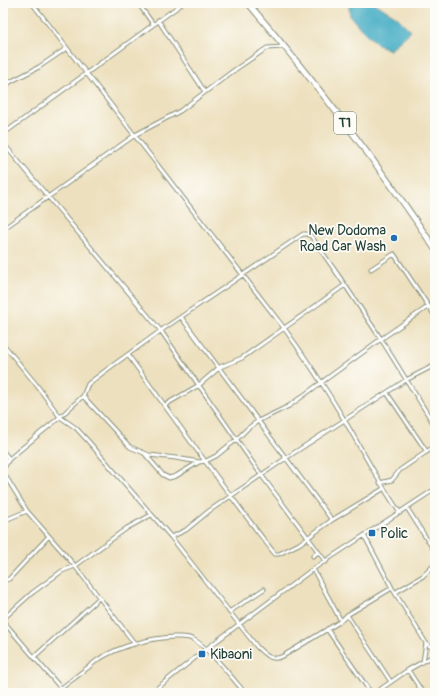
<svg xmlns="http://www.w3.org/2000/svg" width="438" height="696" viewBox="0 0 438 696" font-family="Pangolin,sans-serif">
  <rect width="100%" height="100%" fill="#fdfcf7"/>
  <filter id="ink" filterUnits="userSpaceOnUse"><feTurbulence type="fractalNoise" baseFrequency=".025" numOctaves="2"/><feDisplacementMap in="SourceGraphic" scale="8" xChannelSelector="R" yChannelSelector="G"/><feConvolveMatrix kernelMatrix="1 2 1 2 8 2 1 2 1" color-interpolation-filters="sRGB"/></filter>
  <filter id="wash" filterUnits="userSpaceOnUse"><feTurbulence type="fractalNoise" baseFrequency=".012" numOctaves="4" result="noise"/><feDisplacementMap in="SourceGraphic" scale="16" xChannelSelector="R" yChannelSelector="G"/><feGaussianBlur stdDeviation="0.9" result="paint"/><feColorMatrix in="noise" values="0 0 0 0 0 0 0 0 0 0 0 0 0 0 0 0 0 1.4 0 .05"/><feComposite in="paint" operator="in"/></filter>
  <g filter="url(#wash)">
    <rect width="100%" height="100%" fill="#ede0be"/>
    <!-- water -->
    <path fill="#44adc4" stroke="#32757c" d="M352,3H374L397,17L411,31L390,50L377,44L362,30L350,16L349,6Z"/>
  </g>
  <g filter="url(#ink)">
    <g fill="none" stroke-linecap="round" stroke-linejoin="round">
      <!-- street casing -->
      <g stroke="#868e79" stroke-width="5">
        <path id="street" d="M32,3L284,328C306,358 326,389 345,421C363,452 379,483 400,513
          M138,3L153,24
          M158,20L205,92
          M3,88L10,82L39,67L67,48
          M3,134L183,3
          M3,143L161,331L262,476L326,562
          M3,229L135,135L180,111L233,71L267,48L283,47
          M371,269L394,254L435,316
          M181,317L332,520
          M3,344L35,383L60,417L76,428L88,441L171,537L257,647C265,655 272,662 283,656L341,621L347,615L392,588
          M128,355C176,421 224,489 275,554H279L299,544L332,520L383,489
          M387,393L427,452
          M83,396L130,447L149,455L176,458L199,462
          M165,405L199,385L220,367L242,358L345,285
          M3,451L9,459L3,470
          M145,454L163,475L169,478L176,476L199,462L206,461L216,456L237,439L247,429L258,421L289,406L381,339L429,306
          M3,464L60,417L83,396L88,384L105,371L166,327L303,234H307L311,236L345,285L381,339L435,426
          M3,472L27,511L75,566L135,644
          M380,483L392,480L400,470L435,446
          M407,508L435,552
          M3,523L10,518L27,511
          M171,537L186,530L209,511L286,458L406,380L435,365
          M365,537L392,588L426,643L435,651
          M313,556L318,552
          M313,569L341,621
          M3,581L9,579L49,536
          M396,592L423,576L435,564
          M229,612L264,589
          M347,615L391,682
          M3,619L32,593L62,571L75,566L127,528L151,515
          M3,621L65,693
          M327,629L371,693
          M34,657L99,598
          M423,662L426,643
          M408,670L423,693
          M56,693C64,685 74,679 82,672C88,668 93,663 99,659C120,646 150,638 174,637C180,637 186,636 192,639C206,644 234,680 245,693
          M151,693L206,649L313,569L435,489
          M375,693L408,670L435,655"/>
      </g>
      <!-- highway casing -->
      <g stroke="#868e79" stroke-width="7">
        <path id="highway" d="M248,3C315,82 378,163 435,249"/>
      </g>
      <!-- street -->
      <use href="#street" stroke="#fff" stroke-width="3"/>
      <!-- highway -->
      <use href="#highway" stroke="#fff" stroke-width="5"/>
    </g>
  </g>
  <!-- markers -->
  <g fill="#1f6fb2" stroke="#fdfcf7" stroke-width="1.5">
    <circle cx="394" cy="238" r="4"/>
    <rect x="368" y="529" width="8" height="8" rx="2"/>
    <rect x="198" y="650" width="8" height="8" rx="2"/>
  </g>
  <g text-anchor="middle" dominant-baseline="central" stroke-width="3.5" stroke-linejoin="round" paint-order="stroke">
    <!-- shield labels -->
    <rect fill="#fdfcf7" stroke="#62766e" stroke-width="1" x="334" y="112" width="22" height="22" rx="3"/>
    <g font-size="13" font-weight="bold" fill="#1f3d34">
      <text x="345" y="123">T1</text>
    </g>
    <!-- poi labels -->
    <g font-size="14" fill="#1f3d34" stroke="#fdfcf7" text-anchor="start">
      <text x="386" y="230" text-anchor="end">New Dodoma<tspan x="386" dy="16">Road Car Wash</tspan></text>
      <text x="380" y="533">Polic</text>
      <text x="210" y="654">Kibaoni</text>
    </g>
  </g>
  <!-- margin -->
  <rect width="438" height="696" fill="none" stroke="#fdfcf7" stroke-width="16"/>
</svg>
